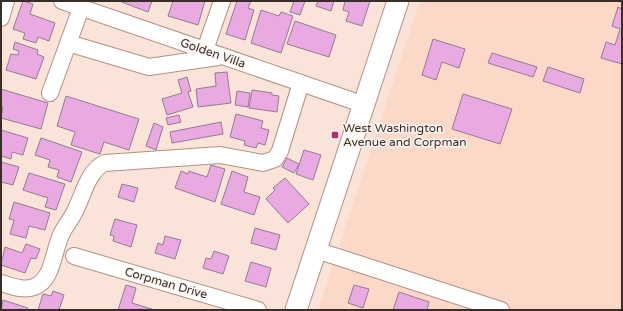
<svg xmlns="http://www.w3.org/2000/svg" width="623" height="311" viewBox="0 0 623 311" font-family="'Varela Round',sans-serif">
  <rect width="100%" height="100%" fill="#fae4da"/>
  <!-- built -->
  <path fill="#fbd8c8" d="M420,1H622V310H318Z"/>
  <!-- building -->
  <path fill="#e8aae1" stroke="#957b92" d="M23,1L33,4L30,14L55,23L49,41L38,37L36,43L23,39L25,33L13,29Z
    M119,1H152L148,12Z
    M173,1H205L198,25L168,16Z
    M237,1H251L248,8L254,10L245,40L226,34Z
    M294,1H305L300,15L290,12Z
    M318,1H334L331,11L316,6Z
    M345,1H370L362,26L346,21L349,12L343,10Z
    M618,7L622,9V64L601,58L606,42L615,45L620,29L612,26Z
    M261,10L279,16L281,12L293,16L281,53L251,43Z
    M295,21L336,35L329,57L287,44Z
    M433,39L465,49L459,68L442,62L436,80L422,75Z
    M15,42L38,50L37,54L44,57L36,79L6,70L11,54L18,55L19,51L13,49Z
    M492,53L537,67L533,77L488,63Z
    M548,67L584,79L580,93L543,81Z
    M227,72L231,103L198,107L196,89L216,86L215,73Z
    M187,77L191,91L188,92L193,107L167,115L162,99L182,93L178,80Z
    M1,89L48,103L41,129L1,118L3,107H1Z
    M252,90L272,93V95L279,96L277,112L249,108Z
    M237,91L250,93L248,107L235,105Z
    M463,94L512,109L500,144L452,129Z
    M66,96L139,119L129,150L104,142L100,154L71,145L75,132L57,126Z
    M236,114L263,121L261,128L269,130L265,145L258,143L256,148L244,145L245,141L230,137Z
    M179,115L181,122L168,125L166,118Z
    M221,122L223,134L172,143L170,132Z
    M154,123L163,127L156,150L146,146Z
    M1,130L28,138L23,155L12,152L11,159L1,156Z
    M41,138L82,152L71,182L57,177L59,170L48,167L50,160L35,155Z
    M304,150L321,155L313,180L296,174Z
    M287,158L299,164L294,173L282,167Z
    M1,162L19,167L13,185L1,182Z
    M211,165L225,169L215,202L175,188L181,171L188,174L189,171L207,177Z
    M232,171L248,177L244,192L260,197L254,215L221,204Z
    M29,173L65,184L56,210L45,207L48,198L23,190Z
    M285,178L309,204L288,223L266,199L275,190L273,188Z
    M122,184L138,188L134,202L118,197Z
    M14,202L50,213L45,230L29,226L26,238L10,234L14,220L9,219Z
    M115,219L137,225L131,247L113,241L114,236L110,235Z
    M255,228L280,235L276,250L251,243Z
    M165,236L181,240L175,259L155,253L158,243L163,245Z
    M26,244L40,249L36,259L31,258L25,273L1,265L5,247L22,253Z
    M214,251L229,256L223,274L203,268L206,258L211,259Z
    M251,262L271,268L266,287L245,281Z
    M126,285L136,288L132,303L155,310H118Z
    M354,285L369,289L363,308L348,303Z
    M53,291L64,295L59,310H38L43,294L51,296Z
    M399,292L429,302L427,310H393Z
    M3,300L28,308L27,310H1Z"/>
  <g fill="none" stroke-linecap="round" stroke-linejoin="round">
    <!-- minor casing -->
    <g stroke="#b29181" stroke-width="18">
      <path id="minor" d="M62,1L365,105
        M1,18L6,1
        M68,43L149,67L218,57
        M205,50L222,1
        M50,93L81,8
        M316,250L501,310
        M74,256L258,310
        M1,283C12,286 23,291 34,287C53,280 53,252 61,235C64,227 71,220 75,211C83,196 88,170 105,163L220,155L263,163L275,159L280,151L301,83"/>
    </g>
    <!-- major casing -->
    <g stroke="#b29181" stroke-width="23">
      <path id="major" d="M296,310L398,1"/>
    </g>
    <!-- minor -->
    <use href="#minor" stroke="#fff" stroke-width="16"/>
    <!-- major -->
    <use href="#major" stroke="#fff" stroke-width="21"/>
  </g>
  <!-- markers -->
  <rect fill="#b42c6c" stroke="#fcf5f1" stroke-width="1.5" x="331" y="131" width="8" height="8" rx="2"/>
  <g text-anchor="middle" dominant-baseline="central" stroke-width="3" stroke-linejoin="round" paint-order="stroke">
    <!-- street labels -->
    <g font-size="12" fill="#3a2c26" stroke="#fcf5f1">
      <text transform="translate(213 53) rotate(19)">Golden Villa</text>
      <text transform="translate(166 283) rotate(16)">Corpman Drive</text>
    </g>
    <!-- poi labels -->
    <g font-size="12" fill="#3a2c26" stroke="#fcf5f1" text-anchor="start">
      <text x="343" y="128">West Washington<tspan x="343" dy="14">Avenue and Corpman</tspan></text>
    </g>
  </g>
  <!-- border -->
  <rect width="623" height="311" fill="none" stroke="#3a2c26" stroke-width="4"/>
</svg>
